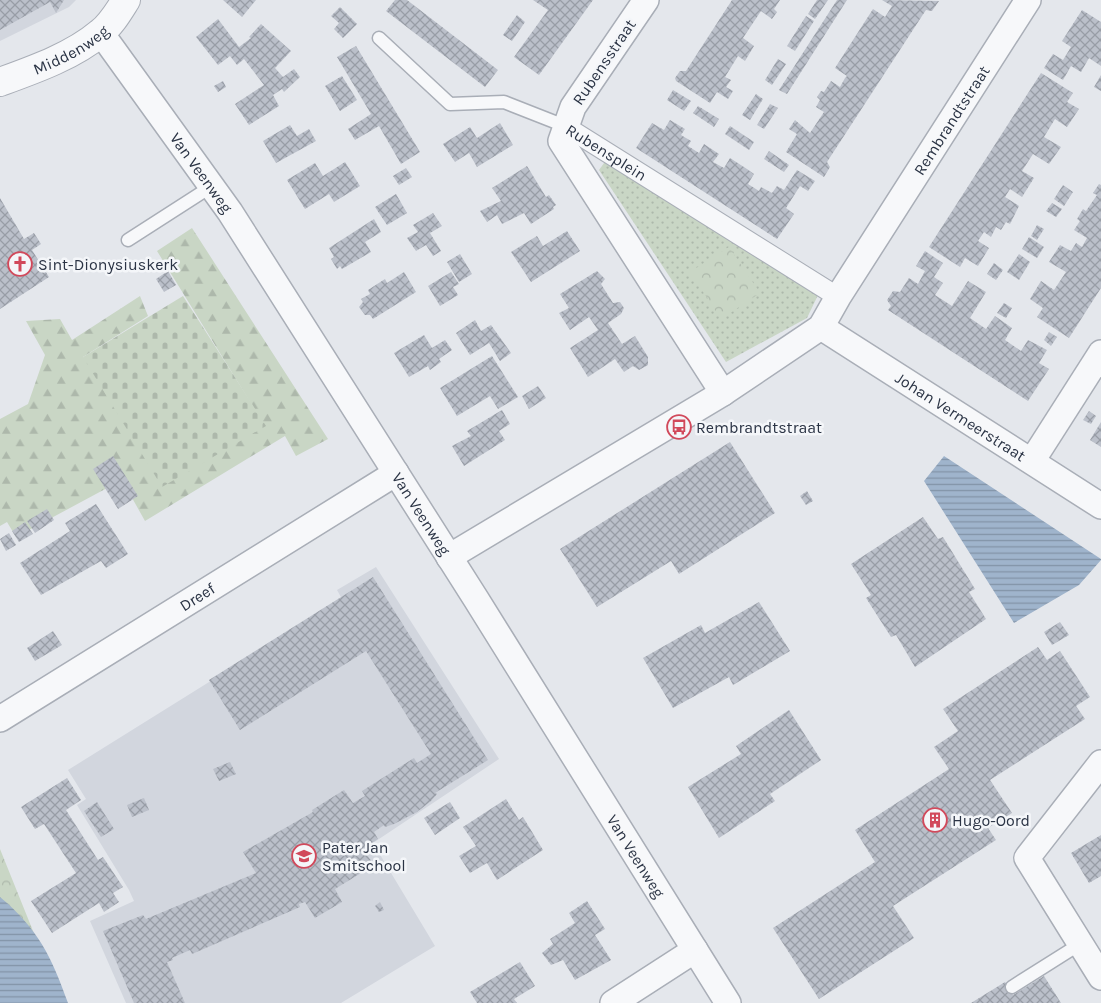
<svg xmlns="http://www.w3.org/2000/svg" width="1101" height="1003" viewBox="0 0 1101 1003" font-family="Karla,sans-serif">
  <defs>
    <pattern id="grass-dots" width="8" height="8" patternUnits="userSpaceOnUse" patternTransform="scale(1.25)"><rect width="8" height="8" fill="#c9d6c5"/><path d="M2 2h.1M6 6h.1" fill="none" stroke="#adb8ab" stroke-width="1.8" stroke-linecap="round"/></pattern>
    <pattern id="forest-firs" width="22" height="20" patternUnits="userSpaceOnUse" patternTransform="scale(1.25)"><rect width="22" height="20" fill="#c9d6c5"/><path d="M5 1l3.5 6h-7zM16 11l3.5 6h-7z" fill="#adb8ab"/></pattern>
    <pattern id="cemetery-stones" width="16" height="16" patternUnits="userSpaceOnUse" patternTransform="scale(1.25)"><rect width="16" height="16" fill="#c9d6c5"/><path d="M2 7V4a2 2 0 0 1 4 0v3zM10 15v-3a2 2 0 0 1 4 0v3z" fill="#adb8ab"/></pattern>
    <pattern id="park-crowns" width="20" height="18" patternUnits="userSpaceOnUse" patternTransform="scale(1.25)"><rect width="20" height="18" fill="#c9d6c5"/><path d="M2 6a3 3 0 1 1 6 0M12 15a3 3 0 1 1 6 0" fill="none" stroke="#adb8ab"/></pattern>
    <pattern id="water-rules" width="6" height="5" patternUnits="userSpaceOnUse" patternTransform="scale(1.25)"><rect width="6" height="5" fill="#9fb4cc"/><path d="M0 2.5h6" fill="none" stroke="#8293a7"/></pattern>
    <pattern id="building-cross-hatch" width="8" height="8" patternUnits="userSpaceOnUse" patternTransform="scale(1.25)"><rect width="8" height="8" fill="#bbc0ca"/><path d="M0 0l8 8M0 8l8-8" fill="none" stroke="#989da6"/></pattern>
  </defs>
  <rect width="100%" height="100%" fill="#e4e7ec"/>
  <!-- built -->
  <path fill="#d2d6de" d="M0,0H76L69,7L0,41Z
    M376,567L499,759L373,843L435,946L341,1003H126L90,921L134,901L129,890L77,805L86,799L68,770L342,599L337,590Z"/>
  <!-- grass -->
  <path fill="url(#grass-dots)" d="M607,159L818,295L807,318L726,362L599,170Z"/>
  <!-- forest -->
  <path fill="url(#forest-firs)" d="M192,228L328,439L296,456L285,436L145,521L122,480L16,537L7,522L0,526V419L28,404L45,355L26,321L60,319L72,340L140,296L148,316L83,357L265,426L157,251Z"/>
  <!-- cemetery -->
  <path fill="url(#cemetery-stones)" d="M183,296L266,426L162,487L83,357Z"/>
  <!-- park -->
  <path fill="url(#park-crowns)" d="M729,247L760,293L721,319L690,272Z
    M0,849L62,1003H0Z"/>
  <!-- water -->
  <path fill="url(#water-rules)" d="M944,456L1101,559V560L1079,585L1014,623L924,481Z
    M0,897C39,930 51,956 68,1003H0Z"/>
  <!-- building -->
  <path fill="url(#building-cross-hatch)" d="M0,0H64L56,13L50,2L0,30Z
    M223,0H256L242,17Z
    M395,0H407L498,70L485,87L386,11Z
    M533,0H593L539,75L514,57L548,10Z
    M732,0H780L774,9L777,12L772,19L761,11L743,38L754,46L745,61L738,56L725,77L731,80L726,87L733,91L728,99L717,92L710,103L676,81L675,78L680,71H686Z
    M817,0H828L815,19L808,14Z
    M837,0H847L787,94L779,90Z
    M882,0L939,1L932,11L926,10L922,16L827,162L830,167L824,177L786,152L797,134L789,129L795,120L810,133L824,112L816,107L820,100L817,97L821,91L824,92L831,81L840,87L845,78L847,76L835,68L873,9L885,17L892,6Z
    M340,7L357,24L343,38L334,29L339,23L331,16Z
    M1082,10L1101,22V66L1089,58L1081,72L1071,66L1063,80L1044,68L1053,54L1063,60L1071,47L1062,41Z
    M517,15L525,22L512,41L503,35Z
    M806,16L814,21L795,51L787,46Z
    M218,19L239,47L251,38L249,37L261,24L291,51L275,68L283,77L294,69L300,77L284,92L282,89L273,95L279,106L249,125L235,104L264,85L244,59L237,65L230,56L218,65L196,37Z
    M356,46L420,152L401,164L379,126L355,140L348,129L371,114L337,57Z
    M778,59L786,64L772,85L765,80Z
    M1041,73L1073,93L1067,102L1079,109L1067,127L1055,119L1044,137L1061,147L1049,164L1033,154L1022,171L1034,178L1022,197L1010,189L1005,197L1019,206L1010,224L1006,222L1001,230L996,227L991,237L984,232L978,241L989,248L978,266L965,258L960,267L929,247Z
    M1101,75V91L1094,87Z
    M342,76L357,100L340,111L325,86Z
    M223,81L226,87L218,92L214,86Z
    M673,90L691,101L684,111L667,100Z
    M756,94L763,99L750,120L742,115Z
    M770,104L778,108L764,129L757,125Z
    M698,106L719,119L714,127L693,113Z
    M670,120L685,129L681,135L691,141L688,146L699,153L704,144L719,154L713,162L724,168L730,158L747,169L754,174L748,184L759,191L761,187L772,193L777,186L784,190L797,170L815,181L808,191L800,186L786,208L794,214L777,239L636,148L652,123L664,130Z
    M500,123L513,145L477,167L469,153L455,162L443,144L470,127L477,138Z
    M290,125L297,136L309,129L316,141L276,163L263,141Z
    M730,126L754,142L749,150L725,134Z
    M769,151L789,165L784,172L764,159Z
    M345,162L360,186L334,202L329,194L305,209L287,180L315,163L323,176Z
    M527,166L546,197L549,195L556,205L553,207L554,209L531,224L524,213L502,224L497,215L487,222L480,211L501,201L492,188Z
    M406,168L412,177L399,185L393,176Z
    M1099,184L1101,185V288L1069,338L1037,317L1043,308L1030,299L1041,281L1054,290L1066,272L1049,262L1060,245L1071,251L1076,243L1082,247L1087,238L1074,230L1080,221L1077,219L1083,209L1086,211L1097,195L1093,193Z
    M1063,185L1073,192L1064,206L1054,199Z
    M396,194L407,213L387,225L375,207Z
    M0,198L24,239L34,233L41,244L32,250L49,277L0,309Z
    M1052,203L1062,209L1056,217L1046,211Z
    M433,213L442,226L430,233L441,251L433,256L426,245L416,251L407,238L418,232L413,225Z
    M374,219L381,232L365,242L371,252L342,269L340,266L337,269L331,259L334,257L329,248Z
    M1037,225L1044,229L1037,240L1031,236Z
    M567,231L580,251L531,282L511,252L537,236L543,246Z
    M1029,237L1044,247L1037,258L1022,249Z
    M925,251L943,263L934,277L943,283L935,295L952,306L968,281L986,292L970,318L986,329L995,316L1012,328L1005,340L1021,351L1028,340L1047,350L1039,363L1049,369L1028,401L888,310L891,306L887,300L893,291L900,292L909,278L918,284L925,271L916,266Z
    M460,254L472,274L459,282L447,262Z
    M1019,254L1030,262L1019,280L1007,272Z
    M994,263L1003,270L996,280L987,274Z
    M168,271L176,285L164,292L156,279Z
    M597,271L605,279L601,284L613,303L620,302L624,308L621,314L608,323L622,344L635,336L648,357V365L639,370L633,366L624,372L615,359L588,377L570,348L598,330L589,317L570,330L559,313L569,308L560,294Z
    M404,272L416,292L373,319L370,315H365L359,307L363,302L361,299L370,294L368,290L385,279L387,283Z
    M451,272L459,284L453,287L458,295L440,306L428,286Z
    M1004,303L1012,308L1006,318L997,313Z
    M475,320L481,331L491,325L511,353L500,361L489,343L470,355L456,333Z
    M1049,332L1057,337L1051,346L1044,340Z
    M424,335L432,348L445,340L452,350L439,359L441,362L430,370L428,366L409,377L394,353Z
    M492,356L518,397L498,409L490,396L457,416L440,388Z
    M538,386L546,398L529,409L522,396Z
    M502,410L510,424L499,431L505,440L464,466L452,446L471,436L467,431Z
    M1089,411L1096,416L1091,424L1083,420Z
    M1101,422V447L1090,440Z
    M730,442L775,513L679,574L671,561L597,607L560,549Z
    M113,456L138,496L118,509L93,469Z
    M807,491L813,501L806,505L800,496Z
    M96,504L128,554L106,568L101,561L41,595L20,563L70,531L65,523Z
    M47,509L54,520L35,533L27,521Z
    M923,517L938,539L943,537L975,589L969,592L986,619L915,667L896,635L891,637L866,598L871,595L851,564Z
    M25,522L33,534L19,542L12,531Z
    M9,533L16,545L6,551L0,539Z
    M373,577L488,760L435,793L437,794L431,801L417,812L394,824L385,827L384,825L374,832L378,839L363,849L374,865L335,889L342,902L315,918L305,902L299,904L300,907L192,954L190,950L172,958L173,960L167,962L185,1003H134L103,931L143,915L146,919L256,873L243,852L313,812L312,810L344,790L353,803L365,796L362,791L414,758L417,763L431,754L366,651L240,730L209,680Z
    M759,602L790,651L733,685L729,677L673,708L643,658L701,625L705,633Z
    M1060,622L1069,635L1052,645L1044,632Z
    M53,631L62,645L35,661L27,648Z
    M1038,647L1047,660L1060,651L1090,697L1076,706L1085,719L990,780L1012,813L988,828L996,840L893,906L914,938L819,999L773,928L875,862L855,830L949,769L934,747L958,731L943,709Z
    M789,710L821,760L770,794L775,801L719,838L688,787L741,754L736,746Z
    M230,762L236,774L219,781L213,769Z
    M67,778L81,800L66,810L98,860L103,857L123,887L113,893L119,902L104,912L99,903L52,933L31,901L76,873L44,824L35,829L21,807Z
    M144,798L149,810L132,817L127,805Z
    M506,799L519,820L523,817L543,850L497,880L487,863L470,873L459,856L476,846L463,827Z
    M97,802L114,829L101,837L84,811Z
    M450,802L460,818L435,835L424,818Z
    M1101,835V876L1089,883L1071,853Z
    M587,901L605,929L595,935L611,960L575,980L563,960L551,965L542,953L553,944L550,939L575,923L569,913Z
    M380,902L384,910L379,912L375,906Z
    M520,962L535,986L514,999L517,1003H477L470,992Z
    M1044,976L1061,1003H971L1005,982L1013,995Z"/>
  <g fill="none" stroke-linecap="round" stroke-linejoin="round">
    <!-- service casing -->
    <g stroke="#a9aeb7" stroke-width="15">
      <path id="service" d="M379,38L450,104L504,102L565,126
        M128,240L212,186
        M1012,987L1080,944"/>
    </g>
    <!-- pedestrian casing -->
    <g stroke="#a9aeb7" stroke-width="21">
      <g id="pedestrian">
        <path id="s1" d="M565,126L838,297"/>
      </g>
    </g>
    <!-- minor casing -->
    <g stroke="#a9aeb7" stroke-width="28">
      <g id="minor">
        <path d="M646,0L573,107L561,141L723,393"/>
        <path id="s2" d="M101,33L230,212L476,599L728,1003"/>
        <path id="s3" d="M821,327L1101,506"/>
        <path d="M1032,461L1101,353"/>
        <path id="s4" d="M449,557L723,393L821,327L838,297L1028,0"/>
        <path id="s5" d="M0,719L396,473"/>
        <path d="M1101,763L1027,858L1101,977"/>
        <path d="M613,1003L695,950"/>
      </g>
    </g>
    <!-- tertiary casing -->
    <g stroke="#a9aeb7" stroke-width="30">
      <g id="tertiary">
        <path id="s6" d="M0,82C33,70 73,56 100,33C111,25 119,11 126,0"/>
      </g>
    </g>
    <!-- service -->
    <use href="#service" stroke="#f7f8fa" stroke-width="12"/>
    <!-- pedestrian -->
    <use href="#pedestrian" stroke="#f7f8fa" stroke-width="19"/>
    <!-- minor -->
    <use href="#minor" stroke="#f7f8fa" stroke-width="25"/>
    <!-- tertiary -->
    <use href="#tertiary" stroke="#f7f8fa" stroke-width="28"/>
  </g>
  <!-- icons -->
  <defs>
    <g id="church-ring" transform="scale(1.25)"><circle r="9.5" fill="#f4f6f9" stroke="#d1495b" stroke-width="1.5"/><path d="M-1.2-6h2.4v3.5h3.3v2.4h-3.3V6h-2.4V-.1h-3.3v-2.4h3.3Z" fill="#d1495b"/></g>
    <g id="bus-ring" transform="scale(1.25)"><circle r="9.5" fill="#f4f6f9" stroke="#d1495b" stroke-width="1.5"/><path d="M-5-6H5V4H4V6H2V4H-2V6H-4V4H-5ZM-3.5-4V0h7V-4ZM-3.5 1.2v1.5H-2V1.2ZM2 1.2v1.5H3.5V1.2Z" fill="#d1495b"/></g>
    <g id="building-ring" transform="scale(1.25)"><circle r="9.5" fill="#f4f6f9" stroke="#d1495b" stroke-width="1.5"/><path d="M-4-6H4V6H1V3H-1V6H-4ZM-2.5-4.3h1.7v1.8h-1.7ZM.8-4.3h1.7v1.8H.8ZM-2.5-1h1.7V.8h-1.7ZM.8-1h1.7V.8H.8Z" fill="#d1495b"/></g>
    <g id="school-ring" transform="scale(1.25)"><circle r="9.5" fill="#f4f6f9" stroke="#d1495b" stroke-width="1.5"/><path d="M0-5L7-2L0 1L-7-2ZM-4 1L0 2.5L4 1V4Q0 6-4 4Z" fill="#d1495b"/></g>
  </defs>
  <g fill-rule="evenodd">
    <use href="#church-ring" x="20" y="264"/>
    <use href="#bus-ring" x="679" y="427"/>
    <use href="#building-ring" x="935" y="820"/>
    <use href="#school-ring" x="304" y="856"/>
  </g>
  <g text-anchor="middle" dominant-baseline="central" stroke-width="5" stroke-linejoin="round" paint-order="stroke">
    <!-- street labels -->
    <g font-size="16" fill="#2b3445" stroke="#f4f6f9">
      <text stroke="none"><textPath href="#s6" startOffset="78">Middenweg</textPath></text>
      <text transform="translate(604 62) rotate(-56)">Rubensstraat</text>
      <text stroke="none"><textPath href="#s4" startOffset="682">Rembrandtstraat</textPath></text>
      <text stroke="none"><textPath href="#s1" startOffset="49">Rubensplein</textPath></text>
      <text stroke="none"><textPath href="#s2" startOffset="172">Van Veenweg</textPath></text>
      <text stroke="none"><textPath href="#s3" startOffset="166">Johan Vermeerstraat</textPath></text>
      <text stroke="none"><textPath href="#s2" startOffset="578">Van Veenweg</textPath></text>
      <text stroke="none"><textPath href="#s5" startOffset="232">Dreef</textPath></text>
      <text stroke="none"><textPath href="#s2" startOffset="982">Van Veenweg</textPath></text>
    </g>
    <!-- poi labels -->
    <g font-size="16" fill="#2b3445" stroke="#f4f6f9" text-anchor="start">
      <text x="38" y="264">Sint-Dionysiuskerk</text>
      <text x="696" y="427">Rembrandtstraat</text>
      <text x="952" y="820">Hugo-Oord</text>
      <text x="322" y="847">Pater Jan<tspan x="322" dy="18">Smitschool</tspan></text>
    </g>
  </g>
</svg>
